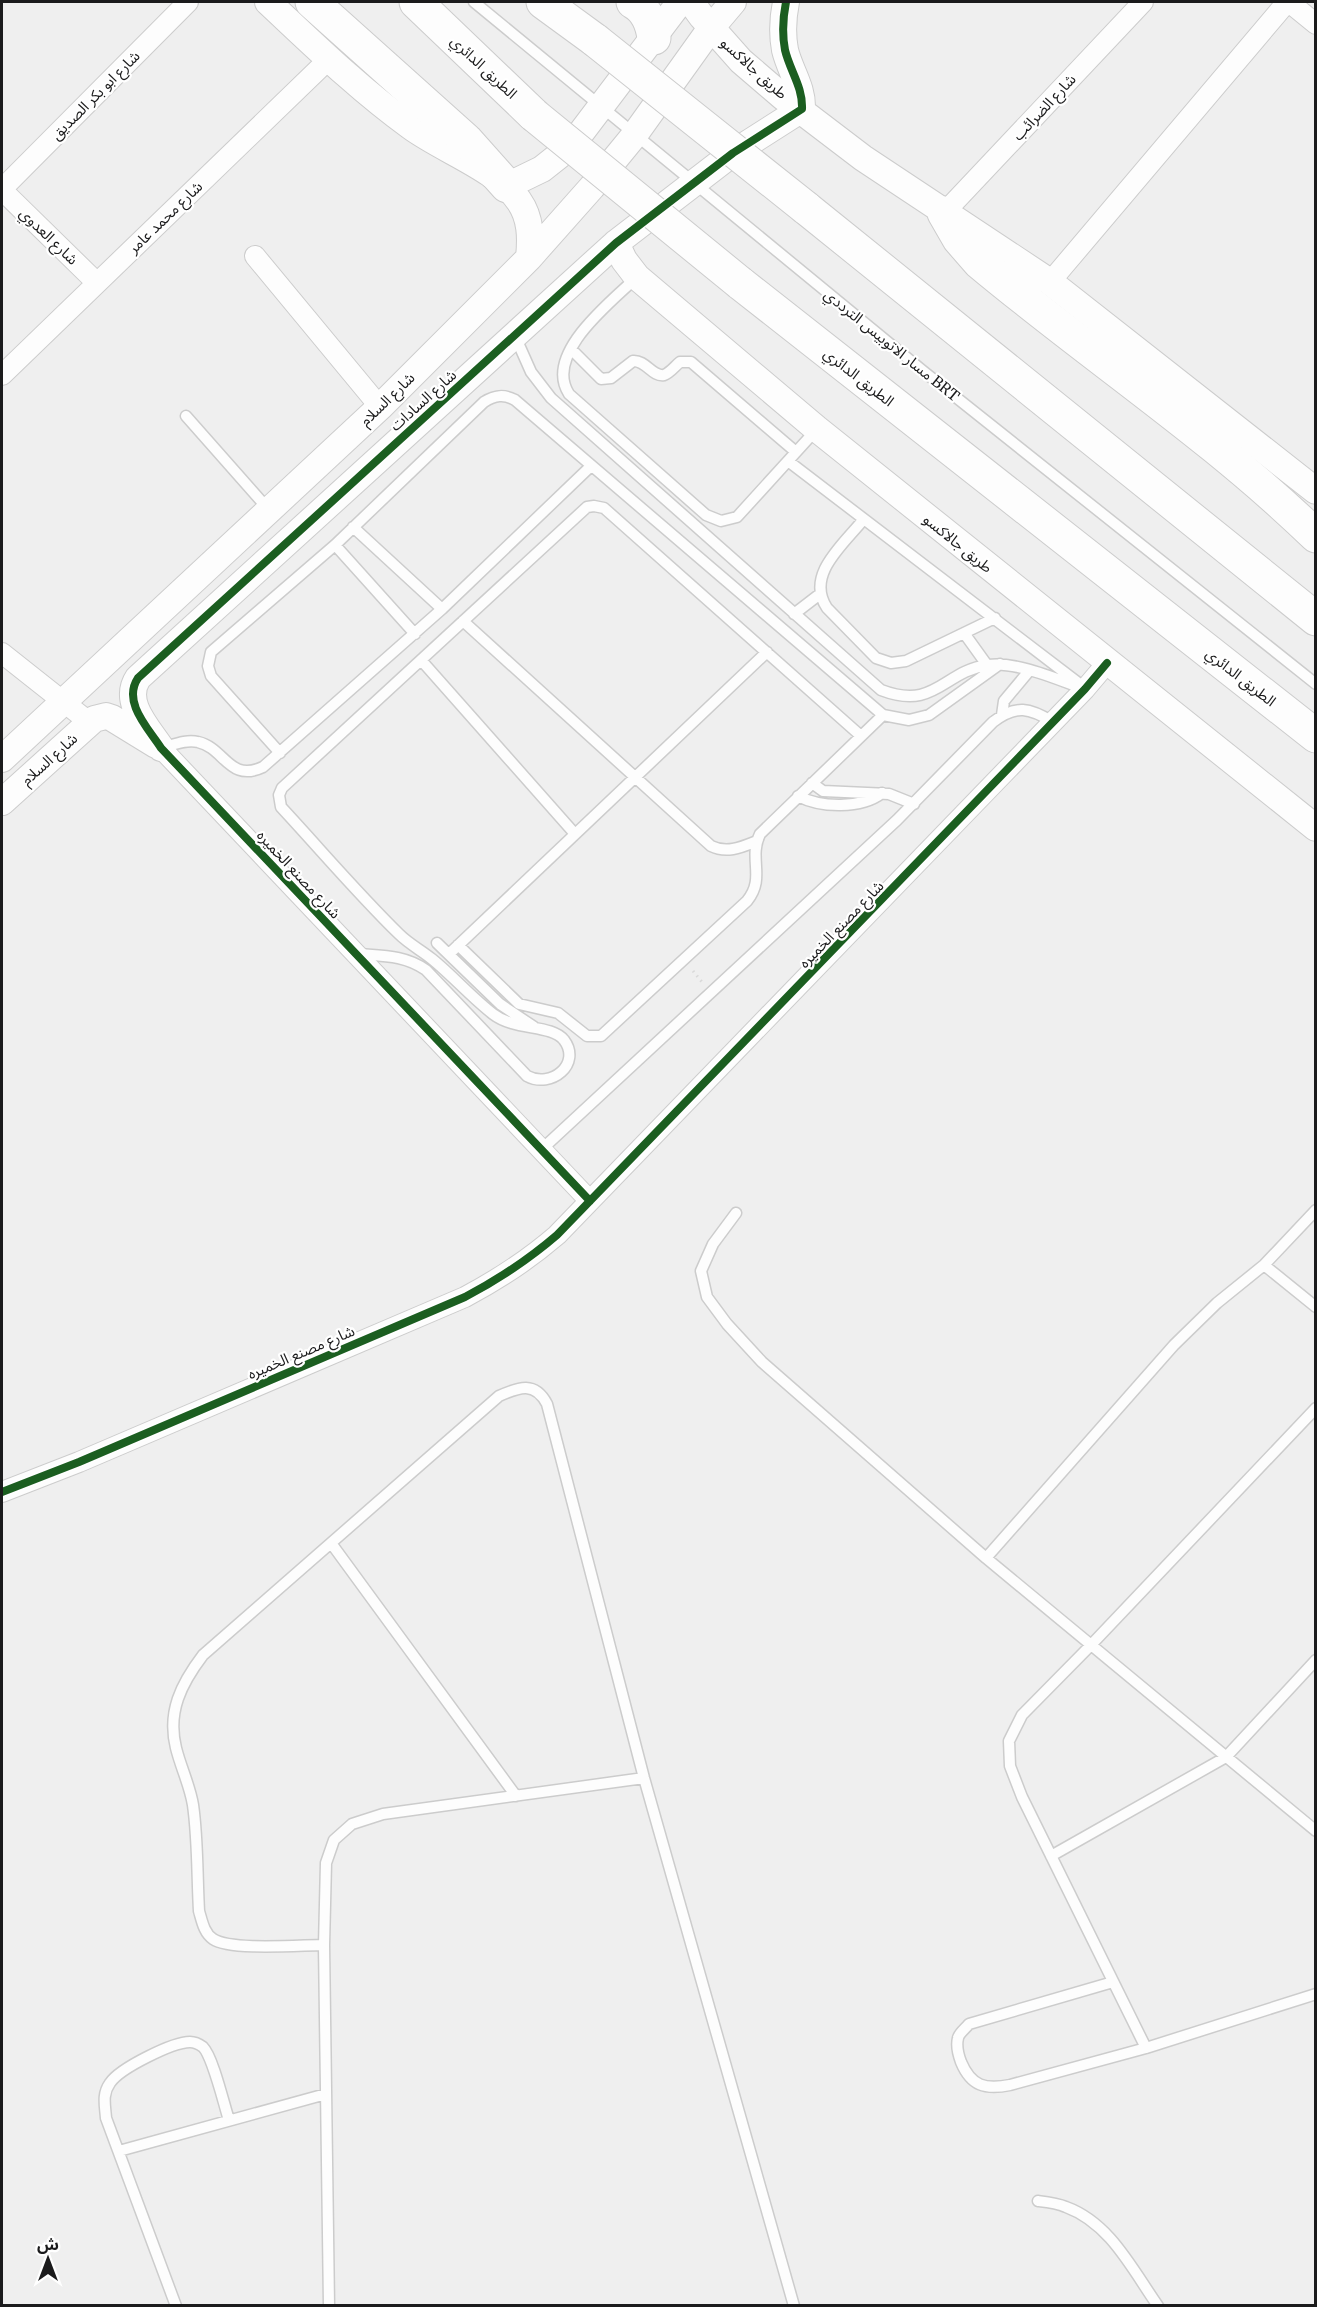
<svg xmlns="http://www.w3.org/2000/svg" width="1317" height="2307" viewBox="0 0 1317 2307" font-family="Merriweather,'Noto Sans Arabic',serif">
  <rect width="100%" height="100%" fill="#efefef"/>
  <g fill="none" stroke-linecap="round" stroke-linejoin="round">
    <!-- service casing -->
    <g stroke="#ccc" stroke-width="13">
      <path id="service" d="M474,2L923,371L1316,684
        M637,277C611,302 543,354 569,394L706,515L721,521L737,517L817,429
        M515,336L531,372L551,398L881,690C936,711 943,671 988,665C1017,661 1058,680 1085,689
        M571,349L601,379L611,378L633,361C646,360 652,377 664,375C670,373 675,366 680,362H691L796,452
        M186,416L269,510
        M788,461L1081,685
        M863,520C843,545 805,575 827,608L876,658L891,663L906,661L995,618
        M353,527L442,609
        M335,545L415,634
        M794,614L820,594
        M463,621L711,846C727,854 742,847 757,841
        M964,633L987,665
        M421,660L575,834
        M1002,715L1004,701L1029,671
        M161,748C173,745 186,739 198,742C225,748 229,783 263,767L442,609L591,466
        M280,753L211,676L208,666L211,652L335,545L484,402C495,395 504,394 515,400L883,715L909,720L929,715L1000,664
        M812,783L823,791L889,794L914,804
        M798,796C821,808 861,809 882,793
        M437,943L500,1004L534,1027
        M458,945L519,1004L558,1013L587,1036H601L747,901C766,878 748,859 760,834L883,715
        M358,954C383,956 405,955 426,970L527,1076C551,1089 582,1064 564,1040C551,1024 515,1031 493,1014C471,997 453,976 432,959C421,950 409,944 399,934C358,894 320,849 281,807L279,795L282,788L587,507L594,506L604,508L861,736
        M449,954L767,652
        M541,1150L897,820L993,722C1016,704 1030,708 1053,722
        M736,1213L713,1244L701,1271L707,1297L727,1324L762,1362L986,1558L1316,1831
        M1264,1265L1316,1307
        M331,1543L516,1796
        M986,1558L1174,1345L1217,1303L1264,1265L1316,1210
        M1051,1856L1226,1757L1316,1660
        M324,1945C301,1945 231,1951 213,1939C204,1933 202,1921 199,1911C197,1876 198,1840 193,1805C190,1786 181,1768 176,1748C167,1712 181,1684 203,1655L499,1396C519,1387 535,1381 547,1404L644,1778L794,2306
        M1113,1982L969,2024C966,2028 959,2033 958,2038C956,2046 958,2054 961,2062C971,2086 985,2090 1010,2085L1146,2048L1316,1994
        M1146,2048L1022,1797L1010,1766L1009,1741L1022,1715L1091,1645L1316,1408
        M119,2151L326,2094
        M1038,2201C1047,2202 1057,2203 1066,2207C1110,2223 1132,2269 1158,2306
        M176,2306L106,2118C105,2105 102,2094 110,2083C120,2068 173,2042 190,2042C195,2042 199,2044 203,2047C213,2057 224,2105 229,2120
        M329,2306L324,1945L326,1863L334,1840L352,1824L383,1814L644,1778"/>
    </g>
    <!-- minor casing -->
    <g stroke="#ccc" stroke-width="22">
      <path id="minor" d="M1289,2L1316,24
        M2,189L188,2
        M2,190L97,283
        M944,213L1143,2
        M255,256L380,407
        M1050,282L1287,2
        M2,375L329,59
        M2,653L89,722
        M161,748L590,1201
        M2,1492L79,1462L465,1297C499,1279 528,1260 557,1235L1085,689L1107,663"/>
    </g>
    <!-- tertiary casing -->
    <g stroke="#ccc" stroke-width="28">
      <path id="tertiary" d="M268,2C314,45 359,89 410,126C442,150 498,169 519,201C531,218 531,238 529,258
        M691,2L702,17L741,61L783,97L863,158L1050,282L1316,491
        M507,186L542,169L571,146L680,2
        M616,243L624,260L637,277L817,429L1316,828
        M161,748C148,728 122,702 138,678L616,243L733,153L802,109C803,87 790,71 785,50C782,34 783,17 786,2
        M2,759L380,407L529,258L592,187L633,137L711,28L733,2
        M2,802L94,719L106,716L112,718L156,745"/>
    </g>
    <!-- motorway casing -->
    <g stroke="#ccc" stroke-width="35">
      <path id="motorway" d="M312,2L466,140L507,186
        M416,2L534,115
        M543,2L595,40
        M633,2C646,9 652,23 654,38
        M806,208L1316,619
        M944,213L959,239L979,262C1090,355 1212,435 1316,536
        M740,283L1316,736"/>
    </g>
    <!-- path -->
    <path stroke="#d9d9d9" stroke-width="3" stroke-dasharray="1.5 4.5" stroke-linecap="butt" d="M693,971L702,982"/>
    <!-- service -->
    <use href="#service" stroke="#fdfdfd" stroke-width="10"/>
    <!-- minor -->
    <use href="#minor" stroke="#fdfdfd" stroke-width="20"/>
    <!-- tertiary -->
    <use href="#tertiary" stroke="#fdfdfd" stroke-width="26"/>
    <!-- motorway -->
    <use href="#motorway" stroke="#fdfdfd" stroke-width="33"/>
    <!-- motorway-bridge casing -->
    <g stroke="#ccc" stroke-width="35" stroke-linecap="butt">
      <path id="motorway-bridge" d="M595,40L806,208
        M534,115L740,283"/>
    </g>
    <!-- motorway-bridge -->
    <use href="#motorway-bridge" stroke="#fdfdfd" stroke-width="33"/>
    <!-- cycleway casing -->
    <g stroke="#fff" stroke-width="11">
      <path id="cycleway" d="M590,1201L161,748C148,728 122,702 138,678L616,243L733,153L802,109C803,87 790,71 785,50C782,34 783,17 786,2
        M2,1492L79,1462L465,1297C499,1279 528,1260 557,1235L1085,689L1107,663"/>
    </g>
    <!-- cycleway -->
    <use href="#cycleway" stroke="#1b5e20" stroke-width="8"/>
  </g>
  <g text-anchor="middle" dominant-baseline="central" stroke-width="4.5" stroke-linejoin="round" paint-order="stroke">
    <!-- street labels -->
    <g font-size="15" fill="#1b1b1c" stroke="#fff">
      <text transform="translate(484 67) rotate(43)">الطريق الدائري</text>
      <text transform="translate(754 68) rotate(42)">طريق جالاكسو</text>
      <text transform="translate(95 95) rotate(-45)">شارع ابو بكر الصديق</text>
      <text transform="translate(1044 107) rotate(-47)">شارع الضرائب</text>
      <text transform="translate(165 217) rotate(-44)">شارع محمد عامر</text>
      <text transform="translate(49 236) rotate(44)">شارع العدوي</text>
      <text transform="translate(892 345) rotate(39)">مسار الاتوبيس الترددي BRT</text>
      <text transform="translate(859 377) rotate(38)">الطريق الدائري</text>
      <text transform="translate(387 399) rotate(-44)">شارع السلام</text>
      <text transform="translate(423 400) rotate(-42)">شارع السادات</text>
      <text transform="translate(958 543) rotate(39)">طريق جالاكسو</text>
      <text transform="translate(1241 677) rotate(38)">الطريق الدائري</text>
      <text transform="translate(49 759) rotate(-42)">شارع السلام</text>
      <text transform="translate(299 874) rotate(47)">شارع مصنع الخميره</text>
      <text transform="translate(841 924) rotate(-46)">شارع مصنع الخميره</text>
      <text transform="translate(301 1352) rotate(-23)">شارع مصنع الخميره</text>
    </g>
  </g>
  <!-- border -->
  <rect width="1317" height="2307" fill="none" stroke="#1b1b1c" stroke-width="6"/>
  <!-- north arrow -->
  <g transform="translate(48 2259)" stroke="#ffffff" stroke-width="4.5" paint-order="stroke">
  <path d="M0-4.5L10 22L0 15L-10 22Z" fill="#1b1b1c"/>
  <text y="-9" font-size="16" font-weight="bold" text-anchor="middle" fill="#1b1b1c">ش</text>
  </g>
</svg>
